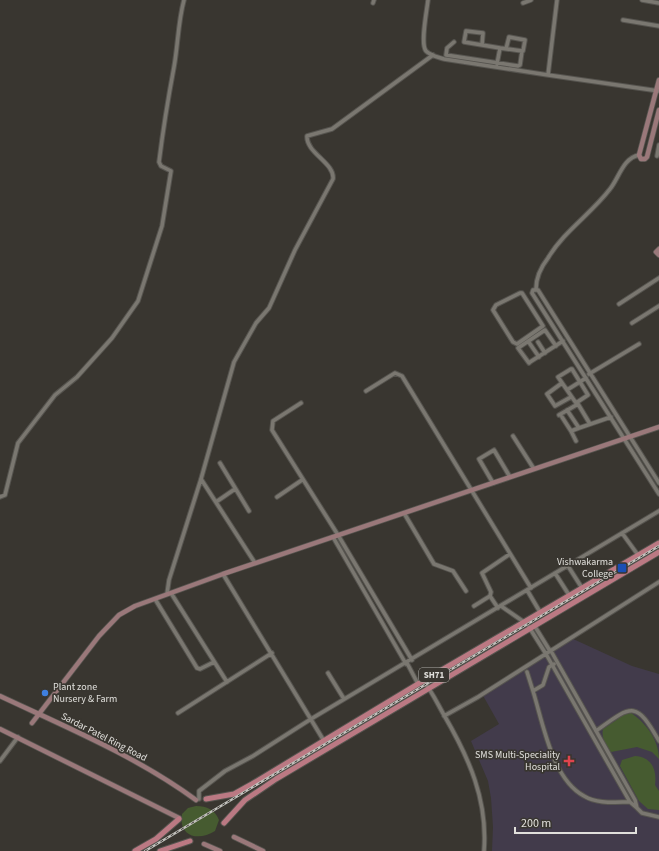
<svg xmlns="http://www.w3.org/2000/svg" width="659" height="851" viewBox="0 0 659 851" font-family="'Source Sans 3',sans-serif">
  <rect width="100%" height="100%" fill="#393630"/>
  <!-- medical -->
  <path fill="#423b4b" d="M571,638L632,666L659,674V851H492L493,827L491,798L488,781L471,741L499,724L481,692Z"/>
  <!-- green -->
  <path fill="#465b30" d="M630,712C646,723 659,740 659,759L652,752L637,747L611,752C606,745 601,738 603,729L618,719L622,714Z
    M635,756C652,757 657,770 655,785L659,791V810L648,809L639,801L620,766L622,760Z
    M196,806C207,806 215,810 219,820L215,831C198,842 178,836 182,814L188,808Z"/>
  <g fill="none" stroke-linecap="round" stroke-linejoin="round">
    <!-- street casing -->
    <g stroke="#56544f" stroke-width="5.5">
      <path id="street" d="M428,0C427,10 420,44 426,51C431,56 438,57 444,59L548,75
        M557,0L548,75L659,91
        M642,0L659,3
        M373,3L374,0
        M523,3L531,0
        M623,20L659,26
        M454,42L447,48L446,55L518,66L520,65L522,51
        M482,45L483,33L466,31L464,42L500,48
        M497,64L500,48L522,51H523L525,40L509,37L506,49
        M657,156L659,145
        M536,289C536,278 541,267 548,258C564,231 591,214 610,189C619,178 623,158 639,155
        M520,293H522L543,326L517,344L513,342L493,310L496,305Z
        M619,304L659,278
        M632,323L659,306
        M528,341L539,357
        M538,342L545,353
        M556,346L545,330L518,348L529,363L530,362L563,341
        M589,374L639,344
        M562,383L547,394L555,406L571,397
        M567,390L558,377L571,369H572L588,395L576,403L567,390L586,378
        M366,391L395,373L402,376L531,588
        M301,403L273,421L272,430L338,535L412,660
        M578,404L590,424
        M567,410L579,428L611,417
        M559,415L578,404
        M562,417L571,431
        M513,436L534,469
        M576,441L571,431L579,428
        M220,463L249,511
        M201,479L255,563
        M493,483L479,459L494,450L510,477
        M659,483L538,290H533L532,293L659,494
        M0,497L5,495L18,443L55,395L77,377L112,338L138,301L162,226L171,171L161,166L159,162C163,130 168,99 174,67C178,45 178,22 184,0
        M277,497L302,480
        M216,502L235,489
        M404,513L434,564L453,571L466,591
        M622,533L638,555
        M333,537L406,664
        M568,566L582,588
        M555,573L569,595
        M223,574L324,741
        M527,590L540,612
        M171,593L227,682
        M167,594L169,580L201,479L234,362L256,323L269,308L295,250L333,179C335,163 306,153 307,136L332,129L433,55
        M155,599L197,668L200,669L214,662
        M474,606L490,596
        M501,606L524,622
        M498,608L490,596L491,592L482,573L510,554
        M534,625L550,651
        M529,627L546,654L630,802L637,808L635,800L551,651
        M407,663L418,684
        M527,672L533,691L543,685L549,667L554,664
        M328,673L344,699
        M423,681C432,691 437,703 444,715C469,758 488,800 484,851
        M533,691C543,723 552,779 584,796C597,804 615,802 630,802
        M178,713L272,653
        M444,716L478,697L659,582
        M596,731C632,705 636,700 659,741
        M0,761L18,737
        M199,799V791L225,771L253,756L311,719L659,511
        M637,808L642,813L659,817"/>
    </g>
    <!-- secondary casing -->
    <g stroke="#56544f" stroke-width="6">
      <path id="secondary" d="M659,80L639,155L641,159H645L647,157L659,110
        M659,249L656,252L659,255
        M0,696C66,727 136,756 196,800
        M32,723L99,636L119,615L135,606L223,574L659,427
        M0,729L179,818
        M234,837L263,851
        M204,844L220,851"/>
    </g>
    <!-- primary casing -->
    <g stroke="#56544f" stroke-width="7">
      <path id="primary" d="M206,799L234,794L252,784L423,681L659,543
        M224,823L245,800L276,779L659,552
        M135,851L156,839L179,819
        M160,851L190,841"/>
    </g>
    <!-- street -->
    <use href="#street" stroke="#7a7770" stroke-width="3.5"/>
    <!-- secondary -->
    <use href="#secondary" stroke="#9a787a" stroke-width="4.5"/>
    <!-- primary -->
    <use href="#primary" stroke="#bb7983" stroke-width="5"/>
    <!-- rail casing -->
    <g stroke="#c1c0bc" stroke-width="2.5">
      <path id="rail" d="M145,851L659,546"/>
    </g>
    <!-- rail -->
    <use href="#rail" stroke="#393630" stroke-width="1" stroke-dasharray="3" stroke-linecap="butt"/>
  </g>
  <!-- markers -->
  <rect fill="#1a4fb4" stroke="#393630" stroke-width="1.5" x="617" y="563" width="10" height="10" rx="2"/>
  <circle fill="#3f7fe0" stroke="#393630" stroke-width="1.5" cx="45" cy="693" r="4"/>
  <path fill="#e0444e" stroke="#393630" stroke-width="1.5" d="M567 755h4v4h4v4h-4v4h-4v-4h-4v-4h4z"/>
  <g text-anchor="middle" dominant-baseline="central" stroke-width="3.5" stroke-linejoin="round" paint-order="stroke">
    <!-- shield labels -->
    <rect fill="#393630" stroke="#aeaca8" stroke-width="1" x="419" y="668" width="30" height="14" rx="3"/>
    <g font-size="9" font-weight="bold" fill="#e0dfdb">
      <text x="434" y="675">SH71</text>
    </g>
    <!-- poi labels -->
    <g font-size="10" fill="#e0dfdb" stroke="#393630" text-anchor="end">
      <text x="613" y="562">Vishwakarma<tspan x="613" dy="12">College</tspan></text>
      <text x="53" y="687" text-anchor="start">Plant zone<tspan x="53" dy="12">Nursery &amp; Farm</tspan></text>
      <text x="560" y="755">SMS Multi-Speciality<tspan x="560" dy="12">Hospital</tspan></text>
    </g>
    <!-- street labels -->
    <g font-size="10" fill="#e0dfdb" stroke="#393630">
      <text transform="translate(104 737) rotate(27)">Sardar Patel Ring Road</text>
    </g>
  </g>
  <!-- scale -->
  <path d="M515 827v6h121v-6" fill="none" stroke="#e0dfdb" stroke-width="2"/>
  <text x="521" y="827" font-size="12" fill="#e0dfdb" stroke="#393630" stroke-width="3" paint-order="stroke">200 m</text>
</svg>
